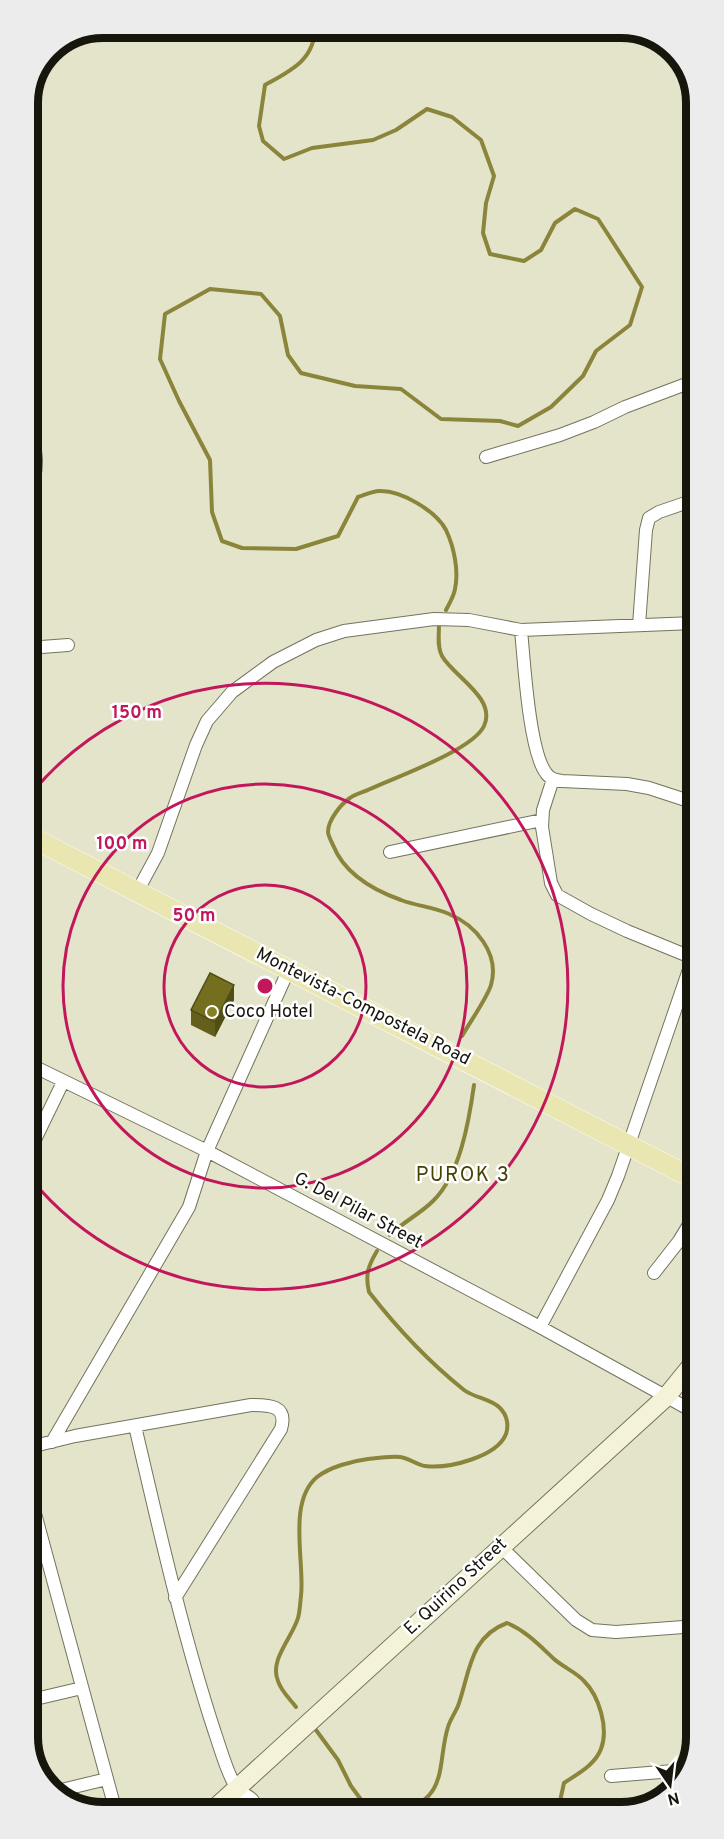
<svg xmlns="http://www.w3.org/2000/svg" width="724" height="1839" viewBox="0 0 724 1839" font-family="Overpass,sans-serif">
  <rect width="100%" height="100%" fill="#e4e4cb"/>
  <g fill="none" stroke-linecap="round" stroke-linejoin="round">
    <!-- stream -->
    <path stroke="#8a853a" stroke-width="4" d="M315,27C315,60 290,71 265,85L259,126L263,141L284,159L312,148L373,140L396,130L427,109L452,117L481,140L494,176L486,203L483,233L490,254L524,261L541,250L555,223L575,209L598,219L642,287L630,325L596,351L583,376L551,407L518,426L500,421L441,419L401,389L355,386L301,373L288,355L280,316L261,294L210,289L165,314L160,359L179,401L210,460L212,512L222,541L242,548L296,549L338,536L358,497C365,495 374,490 381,491C402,491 436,511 446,530C454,547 459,571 455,589C454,596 449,604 446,610
      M439,625C439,635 437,647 442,656C453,676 497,698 484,726C473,750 396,777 370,789C364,792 355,794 350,798C341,804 328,820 328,832C328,835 331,841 333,845C344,873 373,890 401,900C416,906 434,907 449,914C476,925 500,954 491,985C487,998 470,1022 462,1036
      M390,1235C403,1222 420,1214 433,1201C460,1175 469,1121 474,1085
      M296,1707C290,1699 281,1691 278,1681C269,1660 292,1638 298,1618C300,1611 300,1603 301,1596C305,1563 287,1502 317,1477C330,1467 352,1461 368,1459C377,1458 390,1456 400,1457C409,1458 417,1465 425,1466C448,1469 497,1457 506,1434C509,1425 507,1415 500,1408C491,1399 475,1398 464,1390C429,1362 397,1328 369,1292C365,1275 368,1266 377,1251
      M316,1730L338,1760L351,1786L362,1801L379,1810
      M403,1810C449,1797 437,1762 448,1727C450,1720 455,1713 458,1706C470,1673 469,1637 507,1623C526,1631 539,1645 554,1659C563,1667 576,1672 584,1681C599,1696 609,1728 601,1749C595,1765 577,1774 564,1783L560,1801L564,1809"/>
    <!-- street casing -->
    <g stroke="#74735d" stroke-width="14">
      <path id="street" d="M28,420C36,450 41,467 28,496
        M486,457L560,435L594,422L625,407L694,381
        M639,625L646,530L649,518L659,512L694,500
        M521,630C524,660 529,751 546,773C550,779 555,780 562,781L627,784L649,788L695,803
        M28,648L68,645
        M553,779L543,810L542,827L551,883L557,895L591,914L627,931L693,958
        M390,852L542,820
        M137,892L158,853L196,745L207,721L232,692L273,662L316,640L344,631L434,619L469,620L521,630L694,623
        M29,1064L207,1151L540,1327L696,1413
        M30,1150L63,1082
        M654,1273L679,1241L696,1213
        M540,1327L608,1200L618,1176L695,952
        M135,1426C159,1529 182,1632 215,1733C220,1747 228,1777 237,1788C245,1798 254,1794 257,1811
        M52,1442L189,1207L207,1151L289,969
        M30,1447L75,1436L251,1405C269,1405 288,1405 281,1429L175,1598
        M30,1495L116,1812
        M500,1546L576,1620L592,1630L616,1632L697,1626
        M31,1700L82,1688
        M611,1776L686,1770
        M53,1792L107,1779"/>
    </g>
    <!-- secondary casing -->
    <g stroke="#74735d" stroke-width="20">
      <path id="secondary" d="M212,1811L666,1397L696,1360"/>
    </g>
    <!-- primary casing -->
    <g stroke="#fff" stroke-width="21">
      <path id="primary" d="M29,836L696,1180"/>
    </g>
    <!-- street -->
    <use href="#street" stroke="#fff" stroke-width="12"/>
    <!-- secondary -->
    <use href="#secondary" stroke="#f4f3d8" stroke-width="18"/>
    <!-- primary -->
    <use href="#primary" stroke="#e9e6b2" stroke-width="20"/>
  </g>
  <!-- wall -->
  <path fill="#645f1a" d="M234,1000L215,1037L191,1025V1010Z"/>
  <!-- shaded-wall -->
  <path fill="#514e15" d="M234,985V1000L215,1037V1022Z
    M37,1078V1097L29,1111V1092Z"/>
  <!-- building -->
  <path fill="#746f1e" stroke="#514e15" stroke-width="1.5" d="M210,973L234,985L215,1022L191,1010Z
    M29,1074L37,1078L29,1092Z
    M152,1807L153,1811L138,1812L137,1811Z"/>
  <!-- distance rings -->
  <g fill="none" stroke="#c2185b" stroke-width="3">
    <circle cx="265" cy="986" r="101"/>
    <circle cx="265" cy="986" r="202"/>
    <path d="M30 795A303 303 0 1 1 31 1179"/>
  </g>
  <!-- markers -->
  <circle fill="#858028" stroke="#fff" stroke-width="2" cx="212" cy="1012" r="6"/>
  <g text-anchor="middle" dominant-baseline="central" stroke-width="5" stroke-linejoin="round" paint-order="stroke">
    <!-- street labels -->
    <g font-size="18" fill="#16160d" stroke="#fff">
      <text transform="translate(363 1007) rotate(27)">Montevista-Compostela Road</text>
      <text transform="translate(358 1211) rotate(28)">G. Del Pilar Street</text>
      <text transform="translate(456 1587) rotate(-43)">E. Quirino Street</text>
    </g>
    <!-- poi labels -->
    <g font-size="18" fill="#16160d" stroke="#fff" text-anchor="start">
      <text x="224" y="1012">Coco Hotel</text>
    </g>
    <!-- neighbourhood labels -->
    <g font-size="20" letter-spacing="1.5" fill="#464200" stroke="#fff">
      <text x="463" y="1176">PUROK 3</text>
    </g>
  </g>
  <!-- crop -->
  <path d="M0 0H724V1839H0ZM103 38H621A65 65 0 0 1 686 103V1737A65 65 0 0 1 621 1802H103A65 65 0 0 1 38 1737V103A65 65 0 0 1 103 38Z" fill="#ececec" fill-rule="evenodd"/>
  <path fill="none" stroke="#16160d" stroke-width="8" d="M103 38H621A65 65 0 0 1 686 103V1737A65 65 0 0 1 621 1802H103A65 65 0 0 1 38 1737V103A65 65 0 0 1 103 38Z"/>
  <circle cx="265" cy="986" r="9" fill="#c2185b" stroke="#fff" stroke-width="3"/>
  <g font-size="18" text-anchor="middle" font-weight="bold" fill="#c2185b" stroke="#fff" stroke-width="5" stroke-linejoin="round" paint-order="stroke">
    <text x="137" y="718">150 m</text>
    <text x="122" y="849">100 m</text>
    <text x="194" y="921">50 m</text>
  </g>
  <!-- north arrow -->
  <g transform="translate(670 1785) rotate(166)" stroke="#ffffff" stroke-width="4.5" paint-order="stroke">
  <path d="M0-4.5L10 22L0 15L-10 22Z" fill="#16160d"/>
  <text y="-9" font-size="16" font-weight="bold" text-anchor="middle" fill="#16160d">N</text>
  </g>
</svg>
